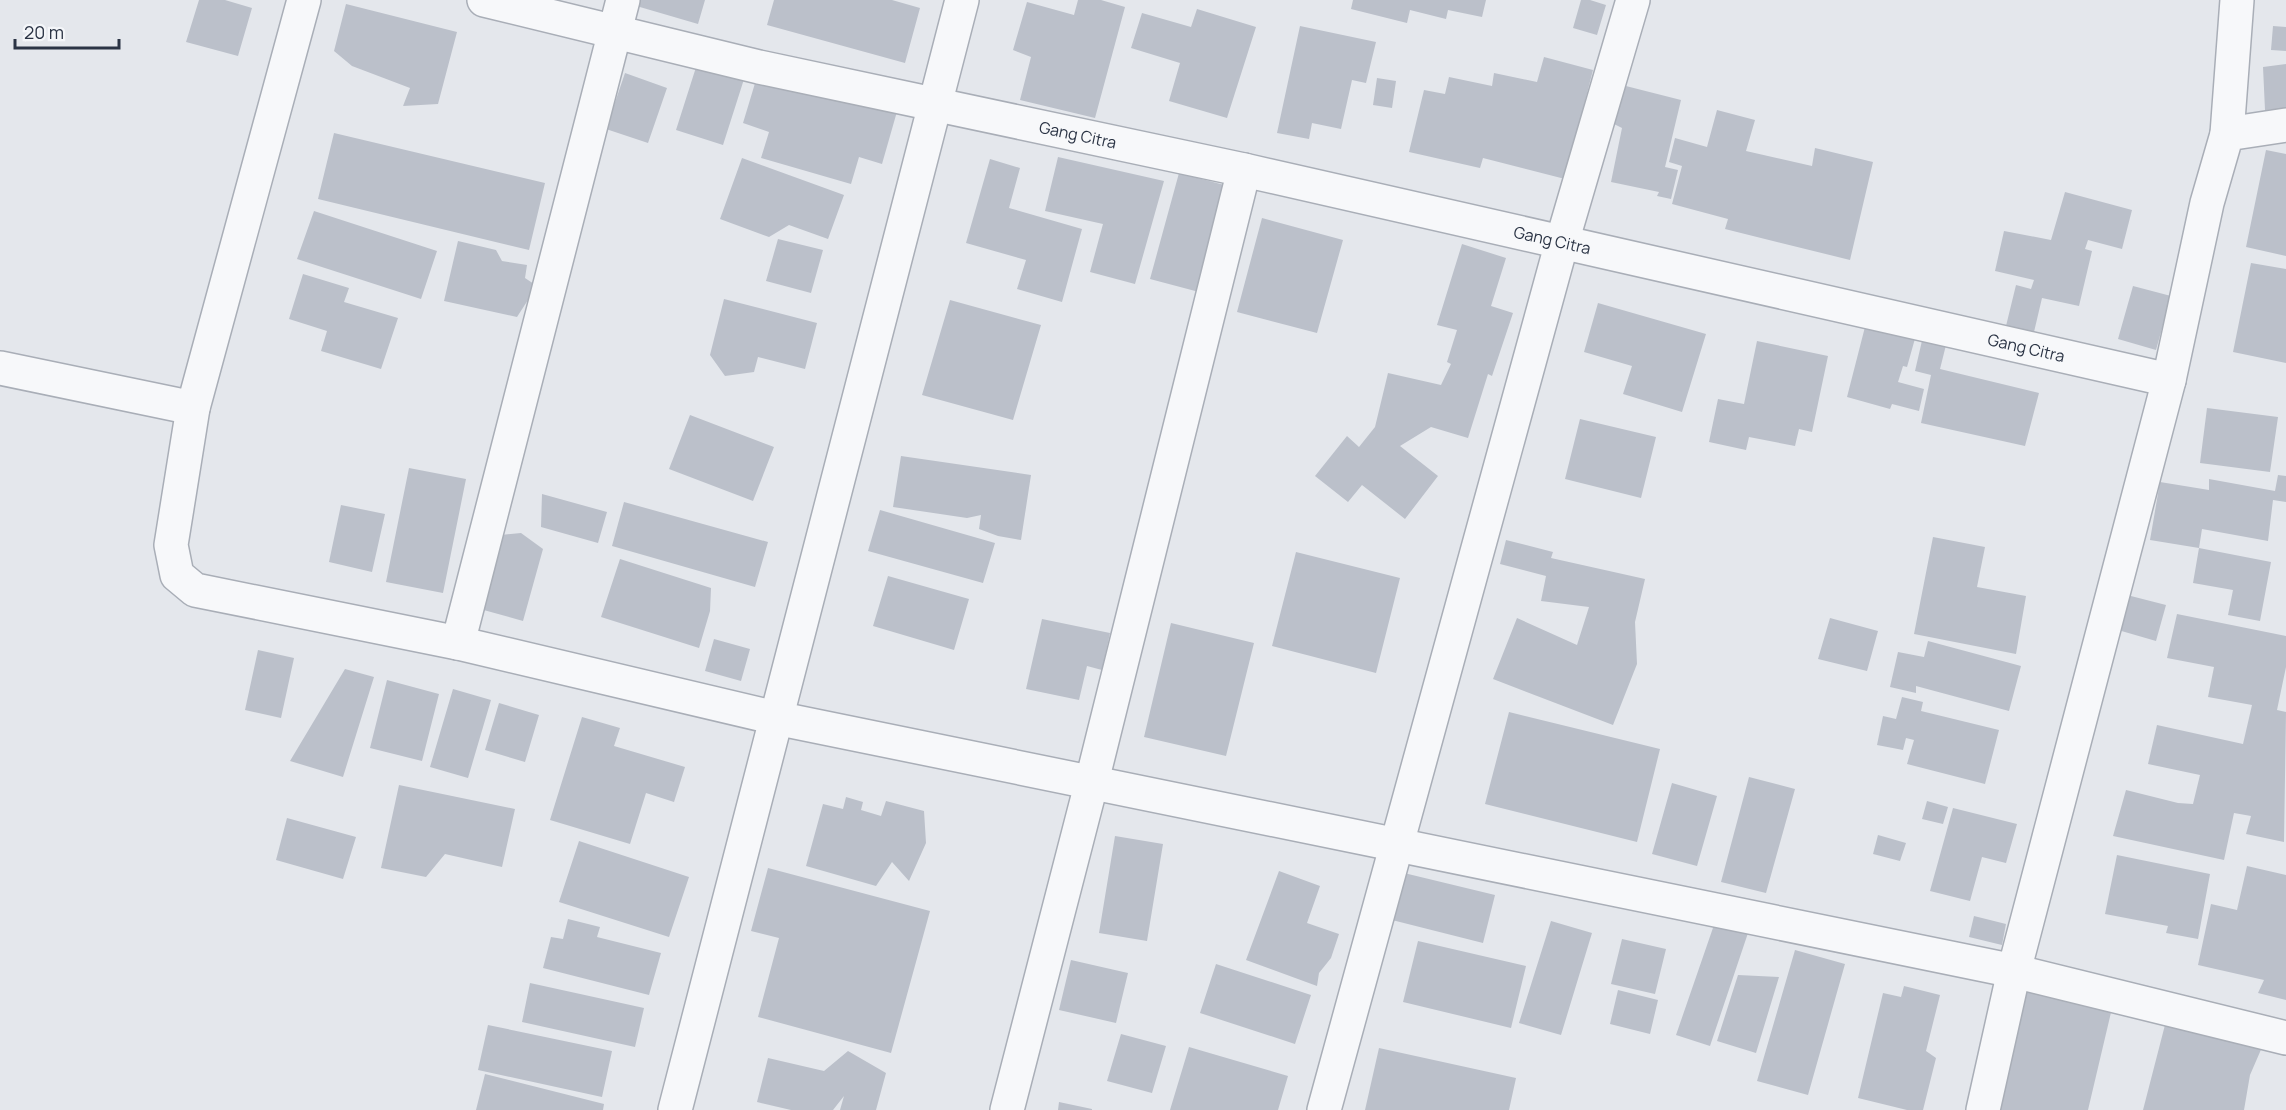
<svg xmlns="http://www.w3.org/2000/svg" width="2286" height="1110" viewBox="0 0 2286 1110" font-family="Manrope,sans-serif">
  <rect width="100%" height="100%" fill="#e4e7ec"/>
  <!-- building -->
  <path fill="#bbc0ca" d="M199,0H225L252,8L238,56L186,42Z
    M634,0H705L698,24L633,5Z
    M774,0H892L920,8L905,63L767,25Z
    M1078,0H1101L1125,7L1095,118L1020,100L1031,57L1013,50L1027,2L1074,15Z
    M1353,0H1486L1482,17L1448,10L1446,19L1410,10L1407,23L1351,9Z
    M1581,0H1590L1606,5L1597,35L1573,28Z
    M346,4L457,32L438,104L403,106L410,88L352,66L334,51Z
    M1197,9L1256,27L1227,118L1169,101L1180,63L1131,48L1142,13L1191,27Z
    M1300,26L1376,42L1366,83L1352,80L1341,129L1312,123L1309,139L1277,133Z
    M2273,26L2286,27V51L2271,50Z
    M1544,57L1593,70L1565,179L1483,158L1480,168L1409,152L1424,90L1445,94L1449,77L1492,86L1494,73L1537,82Z
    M698,61L745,76L723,145L676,130Z
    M2286,64V109L2265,110L2263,67Z
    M759,70L898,108L882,164L859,157L851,184L761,158L769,132L743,123Z
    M625,73L667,88L648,143L606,129Z
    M1377,78L1396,81L1392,108L1373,105Z
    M1618,84L1681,100L1665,167L1678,170L1671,199L1657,196L1659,192L1611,182L1622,128L1608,121Z
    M1717,110L1755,120L1746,151L1812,166L1815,148L1873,162L1850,260L1725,229L1728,219L1672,204L1682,166L1669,162L1675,138L1707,147Z
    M334,133L545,183L529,250L318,199Z
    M2266,150L2286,154V256L2246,247Z
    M1058,157L1164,181L1135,284L1090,272L1103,224L1045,211Z
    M742,158L844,195L828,239L789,225L769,237L720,219Z
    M990,159L1020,168L1009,208L1082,229L1062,302L1017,289L1026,260L966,243Z
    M1179,173L1228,186L1199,292L1150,279Z
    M2065,192L2132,210L2122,249L2088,240L2085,249L2092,251L2079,306L2042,298L2034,332L2006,326L2016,285L2031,289L2034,280L1995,271L2004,231L2051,240Z
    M314,211L437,251L421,299L297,259Z
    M1262,218L1343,240L1317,333L1237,312Z
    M778,239L823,250L811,293L766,281Z
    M458,241L496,250L502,261L527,265L525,278L537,286L517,317L444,301Z
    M1462,244L1506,258L1491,306L1513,313L1492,376L1488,374L1468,438L1431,427L1400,446L1438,476L1405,519L1362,485L1348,502L1315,476L1347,436L1359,447L1375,427L1388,373L1441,385L1451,364L1447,362L1457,330L1437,325Z
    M2251,263L2286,269V363L2233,352Z
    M303,274L349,288L344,302L398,318L381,369L321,351L327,331L289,319Z
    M2133,286L2171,296L2156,350L2118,339Z
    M724,299L817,323L805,369L758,357L754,372L725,376L710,355Z
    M950,300L1041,325L1013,420L922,395Z
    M1598,303L1706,334L1682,412L1623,394L1632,366L1584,352Z
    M1866,323L1916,335L1907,367L1903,366L1898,382L1924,389L1919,411L1892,404L1890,409L1847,397Z
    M1924,332L1948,337L1940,369L2039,393L2025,446L1921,423L1931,375L1915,371Z
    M1757,341L1828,356L1812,432L1799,429L1795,446L1749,437L1746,450L1709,442L1718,399L1744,404Z
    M2207,408L2278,417L2270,472L2200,463Z
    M690,415L774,447L753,501L669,469Z
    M1580,419L1656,437L1641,498L1565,479Z
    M901,456L1031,475L1021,540L998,536L979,529L981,515L967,518L893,507Z
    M409,468L466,479L443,593L386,582Z
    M2278,475L2286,476V502L2273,500L2268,541L2202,529L2199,548L2271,562L2260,621L2228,615L2233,590L2193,583L2199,548L2150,540L2160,482L2209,490V479L2275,491Z
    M542,494L607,512L598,543L541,527Z
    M624,502L768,542L755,587L612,546Z
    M341,505L385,514L372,572L329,562Z
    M880,510L995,543L983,583L868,551Z
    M521,533L543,549L523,621L480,609L501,535Z
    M1933,537L1985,547L1977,587L2026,596L2016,654L1914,634Z
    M1506,540L1553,552L1551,558L1645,579L1635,622L1637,664L1613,725L1493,679L1517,618L1577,645L1589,607L1541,601L1546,576L1500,564Z
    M1296,552L1400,578L1376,673L1272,646Z
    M620,559L711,588L710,611L699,648L601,617Z
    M888,576L969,599L954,650L873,626Z
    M2127,595L2166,605L2156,641L2118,630Z
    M2177,614L2286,636V667L2277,710L2286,712L2284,842L2246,834L2251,816L2234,813L2224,860L2113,836L2126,790L2178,803L2193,804L2200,775L2148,764L2157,725L2243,744L2252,705L2208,697L2214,667L2167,658Z
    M1830,618L1878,631L1867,671L1818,659Z
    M1042,619L1110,633L1102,670L1087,666L1079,700L1026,689Z
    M1171,623L1254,643L1226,756L1144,737Z
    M714,639L750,649L741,681L705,671Z
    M1928,641L2021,666L2009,711L1916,686V693L1890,687L1898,652L1924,657Z
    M258,650L294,658L281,718L245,710Z
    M345,669L374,677L343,777L290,761Z
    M387,680L439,694L422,761L370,748Z
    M453,689L491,700L468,778L430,767Z
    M1902,697L1923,702L1921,711L1999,730L1985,784L1907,764L1914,740L1906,738L1903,750L1877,745L1883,716L1896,719Z
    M499,703L539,715L525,762L485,750Z
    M1509,712L1660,749L1637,842L1485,804Z
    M582,717L620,728L614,746L685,767L674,802L646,793L630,844L550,820Z
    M1749,777L1795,789L1766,893L1721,882Z
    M1672,783L1717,796L1697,866L1652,854Z
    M399,785L515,809L502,867L445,854L426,877L381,868Z
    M846,797L863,802L861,810L881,816L886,801L924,811L926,843L909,881L892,862L876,886L806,866L823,804L843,809Z
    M1927,801L1948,807L1943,824L1922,819Z
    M1953,808L2017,824L2006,863L1982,857L1970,901L1930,891Z
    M287,818L356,837L343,879L276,860Z
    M1878,835L1906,843L1900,861L1873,854Z
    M1115,836L1163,844L1147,941L1099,933Z
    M579,841L689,877L669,937L559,902Z
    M2117,855L2210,874L2198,939L2166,933L2168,926L2105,914Z
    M2247,866L2286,875V1000L2258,993L2264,980L2198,965L2211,904L2237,910Z
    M768,868L930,911L891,1053L758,1017L779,938L751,931Z
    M1279,871L1320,886L1307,923L1339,934L1331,958L1319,973L1317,986L1246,960Z
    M1404,873L1495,895L1483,943L1392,920Z
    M1974,916L2006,924L2002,945L1969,937Z
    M568,919L600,927L597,937L661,953L649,995L543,968L551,937L563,939Z
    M1551,921L1592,933L1561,1035L1519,1023Z
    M1715,922L1748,933L1710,1046L1676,1035Z
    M1622,939L1666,949L1655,994L1611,984Z
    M1418,941L1526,966L1511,1028L1403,1002Z
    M1795,950L1845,964L1808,1095L1757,1081Z
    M1071,960L1128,973L1116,1023L1059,1010Z
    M1216,964L1311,995L1295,1044L1200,1013Z
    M1738,975L1779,977L1756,1053L1717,1041Z
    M2019,982L2113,1004L2088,1110H1995Z
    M530,983L644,1008L635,1047L522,1022Z
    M1904,986L1940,995L1926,1051L1936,1058L1923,1110H1907L1858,1098L1883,993L1901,997Z
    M1618,990L1658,1000L1650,1034L1610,1024Z
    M2166,1021L2263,1045L2250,1075L2244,1110H2143Z
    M488,1025L612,1051L602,1097L478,1070Z
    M1121,1034L1166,1046L1152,1093L1107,1081Z
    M1189,1047L1288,1076L1278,1110H1170Z
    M1379,1048L1516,1078L1509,1110H1365Z
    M848,1051L886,1073L876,1110H840L844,1096L833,1110H791L757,1102L768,1058L824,1071Z
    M485,1074L604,1104L603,1110H476Z
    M1059,1102L1092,1109V1110H1058Z"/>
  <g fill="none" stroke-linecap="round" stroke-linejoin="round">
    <!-- minor casing -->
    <g stroke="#a9aeb7" stroke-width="36">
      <g id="minor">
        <path d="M304,0L193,408L171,545L177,575L195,590L458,643L776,718L2014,971L2286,1038"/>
        <path id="s1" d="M484,0L759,67L1244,170L2169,380"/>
        <path d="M2227,134L2237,0"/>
        <path d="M0,368L193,408"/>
        <path d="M458,643L623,0"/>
        <path d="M675,1110L962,0"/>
        <path d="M1007,1110L1092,781L1244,170"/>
        <path d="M1324,1110L1562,242L1633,0"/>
        <path d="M1983,1110L2014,971L2169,380L2207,203L2227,134L2286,125"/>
      </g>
    </g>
    <!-- minor -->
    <use href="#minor" stroke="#f7f8fa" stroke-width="33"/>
  </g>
  <g text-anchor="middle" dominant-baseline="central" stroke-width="4.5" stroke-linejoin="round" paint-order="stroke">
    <!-- street labels -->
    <g font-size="16" fill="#2b3445" stroke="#f4f6f9">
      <text stroke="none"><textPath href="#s1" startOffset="609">Gang Citra</textPath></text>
      <text stroke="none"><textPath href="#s1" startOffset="1095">Gang Citra</textPath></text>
      <text stroke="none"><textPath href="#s1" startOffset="1581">Gang Citra</textPath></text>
    </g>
  </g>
  <!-- scale -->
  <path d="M15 39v9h104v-9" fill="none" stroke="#2b3445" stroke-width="3"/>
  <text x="24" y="39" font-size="18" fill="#2b3445" stroke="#f4f6f9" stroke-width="4.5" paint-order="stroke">20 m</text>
</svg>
